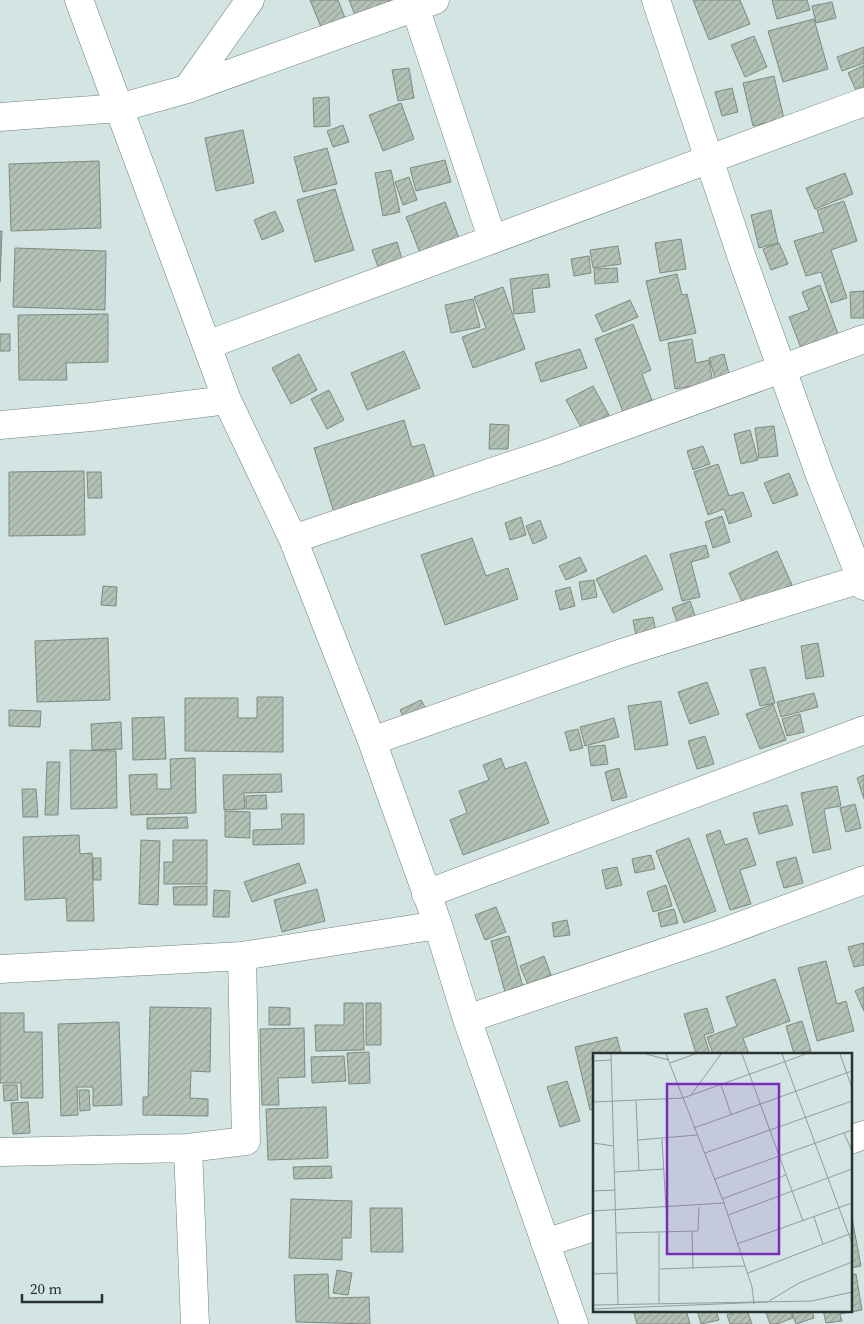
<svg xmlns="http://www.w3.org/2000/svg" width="864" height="1324" viewBox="0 0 864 1324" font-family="'Source Serif 4',serif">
  <defs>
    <pattern id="building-hatch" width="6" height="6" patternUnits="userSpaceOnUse" patternTransform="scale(1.25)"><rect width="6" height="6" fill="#b2c0b5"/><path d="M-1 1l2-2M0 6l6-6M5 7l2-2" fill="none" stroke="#99a59c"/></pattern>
  </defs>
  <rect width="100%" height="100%" fill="#d2e5e2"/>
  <!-- building -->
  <path fill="url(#building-hatch)" stroke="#7e8a81" d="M310,0H338L347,23L323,32Z
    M349,0H398L357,20Z
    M693,0H740L750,24L709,40Z
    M772,0H807L810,10L777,19Z
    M832,2L836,18L816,23L812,6Z
    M814,19L828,69L783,82L768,31Z
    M754,36L767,67L745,77L731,45Z
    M864,47V63L842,71L837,57Z
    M864,65V86L856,90L848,73Z
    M409,68L414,98L398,101L392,70Z
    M774,76L784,119L753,126L743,83Z
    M732,88L738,112L722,116L715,92Z
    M329,97L330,126L314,127L313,98Z
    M401,103L414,139L383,151L369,115Z
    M343,125L349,142L333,147L327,131Z
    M243,130L254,183L216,191L205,138Z
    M327,148L337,184L303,192L294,157Z
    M445,160L451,182L416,191L410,168Z
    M99,161L101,228L11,231L9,164Z
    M391,170L400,212L383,216L375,173Z
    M845,173L853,194L815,209L806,188Z
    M409,177L417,200L403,205L395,182Z
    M335,189L354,250L315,262L297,200Z
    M844,201L857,241L831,250L847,298L831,303L821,272L806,276L794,241L824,232L817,210Z
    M445,202L459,238L420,253L406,217Z
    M771,210L778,243L759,248L751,215Z
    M275,211L284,231L262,240L254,220Z
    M0,231H2L0,282Z
    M681,239L686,269L660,273L655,243Z
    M397,242L402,259L378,267L372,250Z
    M779,243L788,264L771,270L763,249Z
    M618,246L621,264L593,268L590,250Z
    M15,248L106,251L105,310L13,307Z
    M589,256L591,273L574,276L571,259Z
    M617,268L618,282L595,284L594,269Z
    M548,274L550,287L532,289L535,312L514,314L510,279Z
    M677,274L682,295L687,294L696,333L660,341L646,281Z
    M820,285L838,334L801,348L789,317L809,310L802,292Z
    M503,287L525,349L473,368L462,337L486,328L474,297Z
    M864,291V318H851L850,292Z
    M473,299L480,327L451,333L445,305Z
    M630,300L638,317L603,332L595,315Z
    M108,314V362L66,363L67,380H19L18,315Z
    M633,324L651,370L642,374L652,400L623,412L595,339Z
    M0,334H10V351H0Z
    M692,339L696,363L709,360L713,383L675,389L668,343Z
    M580,349L587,368L541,382L535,363Z
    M404,351L420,388L367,410L351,373Z
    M299,354L317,390L291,404L272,368Z
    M724,354L729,374L715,378L709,358Z
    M593,386L609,415L582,429L566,400Z
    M329,390L344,420L327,429L311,399Z
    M404,420L412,447L424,444L438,488L336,519L314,448Z
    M490,424L509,425L508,449H489Z
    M774,426L778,456L759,458L755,428Z
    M750,430L758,460L741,464L734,434Z
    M703,446L710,464L693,470L687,451Z
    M718,464L729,496L743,492L752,516L729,524L724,509L708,515L694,472Z
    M84,471L85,535L9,536V472Z
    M87,472H101L102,498H88Z
    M789,473L798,495L773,504L764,483Z
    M722,516L730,542L713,548L705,522Z
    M521,517L526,535L510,540L505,523Z
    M540,520L547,538L533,544L526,526Z
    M472,538L486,576L508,568L518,599L445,625L421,555Z
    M706,545L709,557L691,562L700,597L682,601L670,554Z
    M777,551L792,585L744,606L729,573Z
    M646,555L663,589L613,613L596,579Z
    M580,557L587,571L566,580L559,566Z
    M594,580L597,597L582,600L579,582Z
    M103,586L117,587L116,606L101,605Z
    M570,587L575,606L560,610L555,591Z
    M690,601L697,621L679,627L672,608Z
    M653,617L657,638L637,641L633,620Z
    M108,638L110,700L37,702L35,641Z
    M818,643L824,676L806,679L801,646Z
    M765,667L775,703L760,706L750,670Z
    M707,682L719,714L690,724L678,692Z
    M814,693L818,707L781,717L777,702Z
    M257,697H283V752L185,751V698H238V718H257Z
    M421,700L431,718L409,729L400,710Z
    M661,701L668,745L635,750L628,706Z
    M773,704L786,740L760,749L746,714Z
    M9,710L41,711L40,727L9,726Z
    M800,714L804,732L787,736L782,719Z
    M164,717L166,759L133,760L132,718Z
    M614,718L619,737L585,746L580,727Z
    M121,722L122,749L92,750L91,724Z
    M578,729L583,748L570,751L565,732Z
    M705,736L714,764L697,769L688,741Z
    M605,745L608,764L591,766L588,747Z
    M70,750L116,751L117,808L71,809Z
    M195,758L196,813L131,815L129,775L157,774V789H171L170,759Z
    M501,758L505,769L526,762L549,823L463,855L450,820L467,813L459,791L489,780L483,765Z
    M47,762H60L58,815H45Z
    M619,768L627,797L612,801L605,772Z
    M281,774L282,792L244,793L245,809L224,810L223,775Z
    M864,775V799L857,778Z
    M837,786L841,806L824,809L831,849L813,853L801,793Z
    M22,789H36L38,817H23Z
    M266,795L267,809H246V796Z
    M855,804L861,828L846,832L840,808Z
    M787,805L793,825L759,834L753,813Z
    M225,811L250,812V838L225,837Z
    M281,814H304V844L253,845V830L282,829Z
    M187,817L188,828L147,829V818Z
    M720,830L725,845L747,838L756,865L740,870L751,904L730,910L706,835Z
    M79,835L80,854L92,853L94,921H67L66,898L25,900L23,837Z
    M689,838L716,911L684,923L656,851Z
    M141,840L160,841L158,905L139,904Z
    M173,840H207V884H164V862H173Z
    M651,855L655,869L635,873L632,859Z
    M796,857L803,883L784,888L776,862Z
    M93,858H101V880H93Z
    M299,863L306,883L252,902L244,882Z
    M617,867L622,885L606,889L602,870Z
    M666,885L672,906L653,912L647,892Z
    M207,886V905H174L173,887Z
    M317,889L325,921L282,932L274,900Z
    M214,890L230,891L229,917H213Z
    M496,907L506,932L485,940L475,915Z
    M674,909L678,923L661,927L658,913Z
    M567,920L570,935L554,937L552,923Z
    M509,936L523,987L505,992L491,941Z
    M864,943V965L854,967L848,947Z
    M544,956L551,975L528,985L520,966Z
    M826,961L837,1004L846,1001L854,1031L817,1041L798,968Z
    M775,979L790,1021L743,1038L749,1054H713L707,1037L737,1026L726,997Z
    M864,987V1011L855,991Z
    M344,1003H363L364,1050L316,1051L315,1025H344Z
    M366,1003H381V1045H366Z
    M150,1007L211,1008L210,1072L191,1071L190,1098L208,1099V1116L143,1115V1097H148Z
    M269,1007L290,1008V1025H269Z
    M707,1008L714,1032L704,1035L710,1054H696L684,1014Z
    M0,1013H24V1032H42L43,1098H21V1083H0Z
    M802,1021L811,1051L794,1054L786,1026Z
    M119,1022L122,1105L93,1106V1087H77L78,1115L61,1116L58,1024Z
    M304,1028L305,1077L278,1078L279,1105H262L260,1029Z
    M617,1037L621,1054H594V1109L590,1110L575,1047Z
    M369,1052L370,1083L349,1084L347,1053Z
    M344,1056L346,1081L312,1083L311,1057Z
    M567,1081L580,1121L560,1127L547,1087Z
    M3,1085H17L18,1100L4,1101Z
    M79,1090H89L90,1110L80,1111Z
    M28,1102L30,1133L13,1134L11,1103Z
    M326,1107L328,1158L268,1160L266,1109Z
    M331,1166L332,1178L294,1179L293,1167Z
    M291,1199L352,1201L351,1238H342V1260L289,1258Z
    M370,1208H402L403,1252H371Z
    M851,1213L861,1266L850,1268V1213Z
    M337,1270L352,1273L348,1295L333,1293Z
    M328,1274L329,1298L369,1297L370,1324L296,1322L294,1275Z
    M856,1274L862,1310L840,1314L842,1321L826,1323L823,1310H850V1275Z
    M633,1310H686L690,1324H637Z
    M697,1310H716L719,1320L701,1324Z
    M742,1310H747L752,1324H730L727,1315Z
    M765,1310H790L793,1318L777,1324H770Z
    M791,1310H812L814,1318L796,1324Z"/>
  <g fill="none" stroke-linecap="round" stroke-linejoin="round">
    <!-- minor casing -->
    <g stroke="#6f807d" stroke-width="29">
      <path id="minor" d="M79,0L227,400L293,539L372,741L438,925L467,1019L574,1324
        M656,0L742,258L821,478L864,586
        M415,7L492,238
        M187,89L250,0
        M0,117L119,108L187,89L435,0
        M207,345L864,102
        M0,425L91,417L227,400
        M293,539L552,452L864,339
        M372,741L625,652L864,578
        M426,894L864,730
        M0,969L242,956L438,925
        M467,1019L716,935L864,880
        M850,1140L864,1135
        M188,1148L195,1324
        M0,1152L188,1148L246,1141L242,956
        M545,1243L594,1227"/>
    </g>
    <!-- minor -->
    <use href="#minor" stroke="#fff" stroke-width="28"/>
  </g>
  <!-- overview -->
  <g transform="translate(593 1053)">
    <rect width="259" height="259" fill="#d2e5e2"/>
    <path fill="none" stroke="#8f9d9b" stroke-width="1" d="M18,1L25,251M53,1L76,7M73,1L131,150L159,234L161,251M149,1L210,168M189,1L259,190M247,1L259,35M0,8L18,7M77,10L102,1M128,32L138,61M98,42L128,1M43,48L46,117M0,49L90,45L213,1M101,75L259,18M251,80L259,98M69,86L73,156M45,87L104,82M0,90L21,93M112,100L259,48M22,119L71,116M122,126L259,77M0,138L22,137M129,146L193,122M0,158L131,150M135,162L259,116M221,164L230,191M99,179L100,216M23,180L105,178L106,154M144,191L259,150M67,216L152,213M155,220L259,180M0,221L25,220M176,248L206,230L259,209M66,250V180M0,252L219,248L259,239M0,256L175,249"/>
    <path fill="#7b2cbf" fill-opacity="0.15" stroke="#7b2cbf" stroke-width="2.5" d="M74,31H186V201H74Z"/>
    <rect width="259" height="259" fill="none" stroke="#2a3231" stroke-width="2.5"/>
  </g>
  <!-- scale -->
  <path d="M22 1294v8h80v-8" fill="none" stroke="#2a3231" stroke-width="2.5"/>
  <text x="30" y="1294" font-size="15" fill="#2a3231" stroke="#d2e5e2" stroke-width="4" paint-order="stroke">20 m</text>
</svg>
